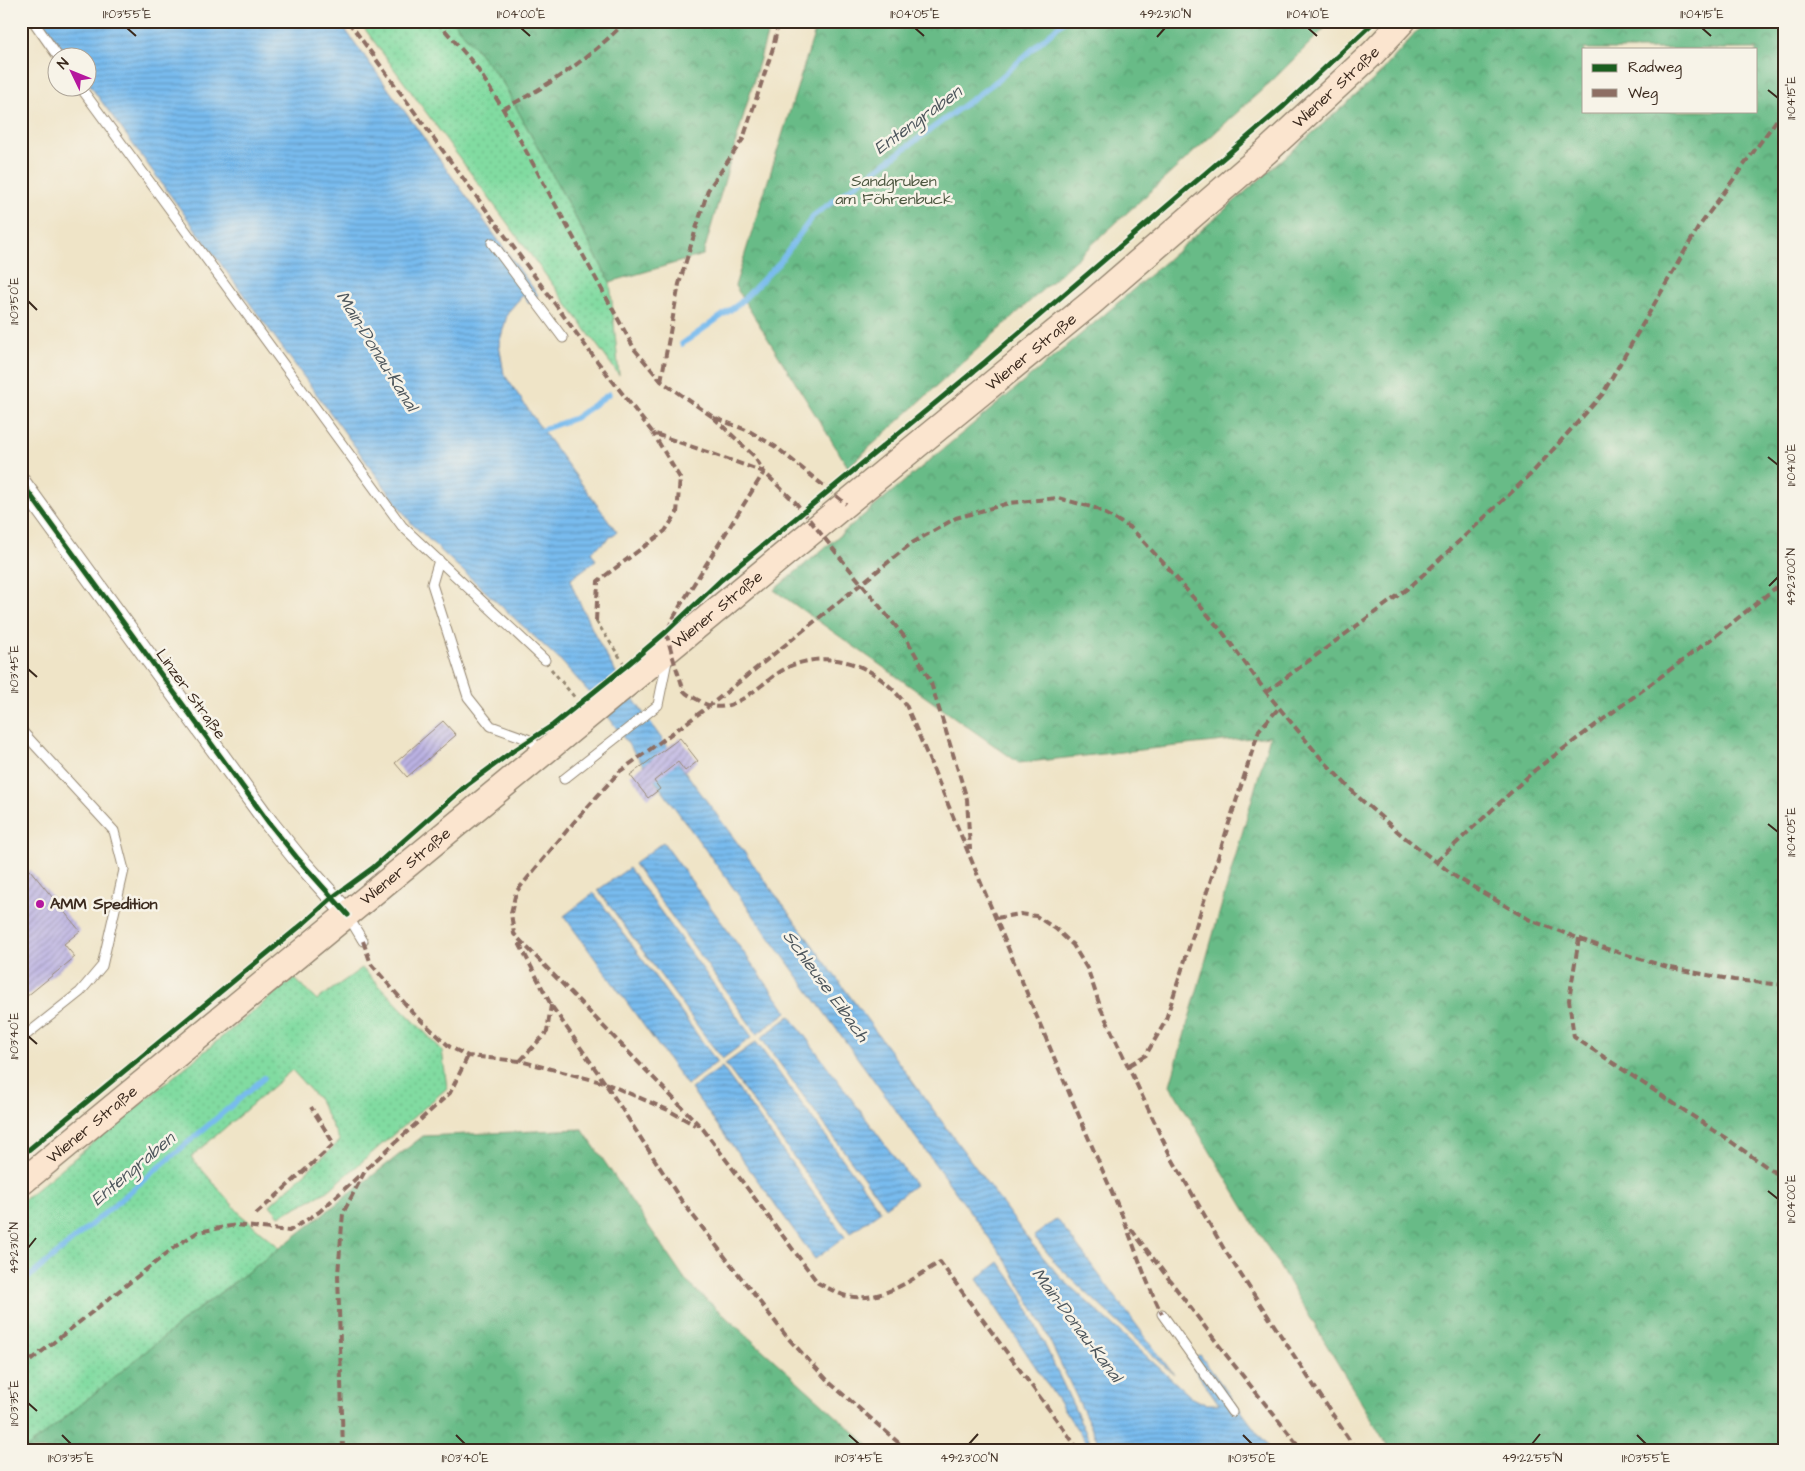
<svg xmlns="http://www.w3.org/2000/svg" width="1805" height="1471" viewBox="0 0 1805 1471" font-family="'Architects Daughter',sans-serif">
  <defs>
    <pattern id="green-dots" width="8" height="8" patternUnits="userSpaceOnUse" patternTransform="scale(1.25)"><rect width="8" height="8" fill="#81dba1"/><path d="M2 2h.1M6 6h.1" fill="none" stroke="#70bc8a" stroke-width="1.8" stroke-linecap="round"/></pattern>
    <pattern id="forest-crowns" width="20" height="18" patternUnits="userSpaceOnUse" patternTransform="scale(1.25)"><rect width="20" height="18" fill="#68bb87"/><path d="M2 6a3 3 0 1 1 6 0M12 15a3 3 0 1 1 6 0" fill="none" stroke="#57986e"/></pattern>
    <pattern id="water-rules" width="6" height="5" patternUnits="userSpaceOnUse" patternTransform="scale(1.25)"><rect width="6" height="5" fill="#78bbee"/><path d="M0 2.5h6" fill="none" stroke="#6498c0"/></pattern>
    <pattern id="building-hatch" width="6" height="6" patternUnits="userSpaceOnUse" patternTransform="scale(1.25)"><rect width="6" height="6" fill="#bbb2e3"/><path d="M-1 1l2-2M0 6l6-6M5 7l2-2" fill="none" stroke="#9991b7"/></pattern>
  </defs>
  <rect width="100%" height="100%" fill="#f7f3e8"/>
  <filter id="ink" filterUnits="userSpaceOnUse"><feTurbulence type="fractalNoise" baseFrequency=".02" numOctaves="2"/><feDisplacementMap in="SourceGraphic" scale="10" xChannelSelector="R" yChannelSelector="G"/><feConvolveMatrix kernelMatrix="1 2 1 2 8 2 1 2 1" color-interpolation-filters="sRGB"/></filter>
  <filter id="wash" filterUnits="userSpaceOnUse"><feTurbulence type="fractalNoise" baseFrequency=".0096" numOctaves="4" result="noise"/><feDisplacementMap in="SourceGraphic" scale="20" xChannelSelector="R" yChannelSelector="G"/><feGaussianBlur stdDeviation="1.12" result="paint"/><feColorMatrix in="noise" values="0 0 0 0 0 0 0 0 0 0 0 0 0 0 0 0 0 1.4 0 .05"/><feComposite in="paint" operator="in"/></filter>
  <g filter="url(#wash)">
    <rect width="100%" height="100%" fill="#efe4c7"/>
    <!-- green -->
    <path fill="url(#green-dots)" stroke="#5e8260" d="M359,21H453L502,81L610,282L619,375Z
      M362,968L442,1050L447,1088L328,1191L279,1216L270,1205L340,1141L319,1100L292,1070L191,1157L242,1216L280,1248L193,1313L25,1450H21V1202L294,978L317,1000Z"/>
    <!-- forest -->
    <path fill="url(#forest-crowns)" stroke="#527252" fill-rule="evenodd" d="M453,21H771L703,255L610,282L502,81Z
      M818,21H1332L1275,78L848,467L735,286Z
      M1426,21H1784V1450H1390L1170,1085L1270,736L1019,763L774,590L1104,315L1378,76ZM1584,49H1756V111H1584Z
      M582,1129L687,1282L874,1450H25L193,1313L280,1248L423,1136Z"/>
    <!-- water -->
    <path fill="url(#water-rules)" stroke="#5a7286" d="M42,21H339L538,295L529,304L523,295L508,312L499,344L504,374L542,430L617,532L591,552L596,560L571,579L572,586C584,612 596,639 611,664C631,698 656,730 678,762L1031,1243L1060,1277L1191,1397L1205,1404H1219L1187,1359L1200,1355L1270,1450H1102L1037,1314L1006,1261L596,700L563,663L412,524L88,83V58L69,57Z
      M663,842L787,1012L757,1034L634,864Z
      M629,868L752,1037L722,1059L598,890Z
      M594,893L717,1062L687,1085L564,916Z
      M790,1016L915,1185L885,1207L761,1038Z
      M756,1042L881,1211L850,1233L725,1064Z
      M722,1067L845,1237L815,1259L691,1089Z
      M1057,1219L1174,1375L1058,1266L1034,1236Z
      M999,1262L1020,1292L1094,1450H1091L977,1279Z"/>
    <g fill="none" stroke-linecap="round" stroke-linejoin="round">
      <!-- stream -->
      <path stroke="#78bbee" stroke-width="5.5" d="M682,344L740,303L780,262L813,216L998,80L1064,21
        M542,430L575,418L609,394
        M21,1284L264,1078"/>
    </g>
    <g id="blocks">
      <!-- building -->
      <path fill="url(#building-hatch)" d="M443,721L456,735L407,777L395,763Z
        M680,738L698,761L685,771L678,762L654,781L660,789L648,798L630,775Z
        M30,870L80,931L64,944L75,957L21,1001V877Z"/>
    </g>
  </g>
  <g filter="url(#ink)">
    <use href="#blocks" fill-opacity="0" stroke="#958772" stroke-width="1"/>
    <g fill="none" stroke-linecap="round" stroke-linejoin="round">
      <!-- service casing -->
      <g stroke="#958772" stroke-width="11">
        <path id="service" d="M33,21L59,58
          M81,88L402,526L545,660
          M492,243L563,338
          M439,560L432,584L468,697L491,726L530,740L542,751
          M21,730L114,831L124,870L102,966L80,992L21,1039
          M564,779L658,705L668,656
          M348,916L363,941
          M1162,1314L1232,1412"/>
      </g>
      <!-- minor casing -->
      <g stroke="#958772" stroke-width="20">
        <path id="minor" d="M21,482L269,823L298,859L348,915"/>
      </g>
      <!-- secondary casing -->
      <g stroke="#958772" stroke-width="28">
        <g id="secondary">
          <path id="s1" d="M21,1183L905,455L1091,303L1266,152L1373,53L1403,21"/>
        </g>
      </g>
      <!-- path -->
      <path stroke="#958772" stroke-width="3" stroke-dasharray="4 4" stroke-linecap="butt" d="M596,621L623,662
        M551,669L576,699"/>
      <!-- service -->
      <use href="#service" stroke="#fff" stroke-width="9"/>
      <!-- minor -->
      <use href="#minor" stroke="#fff" stroke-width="18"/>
      <!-- secondary -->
      <use href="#secondary" stroke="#fbe5cf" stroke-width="25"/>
      <!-- quiet -->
      <path stroke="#8d6e63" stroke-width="4" stroke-dasharray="8 4" stroke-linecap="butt" d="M348,21L590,352L653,433L764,472L796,503L907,640L930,680L967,799L970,849
        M437,21L475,65L503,109L635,350L661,381L713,417L749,431L776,447L846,504
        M503,109C550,85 589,59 626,21
        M661,381L679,284L708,190L743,139L773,48L779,21
        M713,417L754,456L764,472L680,606L666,632C670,647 674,662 679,676C681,680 682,687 684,691C687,695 695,698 700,701C733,723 764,676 793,665C838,649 879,668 906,705C976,869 1043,1035 1115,1199C1132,1237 1143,1277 1162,1314
        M596,621L598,581L665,531L677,513L680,478L653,433
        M1266,692L1411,586L1531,474L1602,395L1698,228L1784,110
        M1436,862L1535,770L1718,634L1784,581
        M996,918L1020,914L1036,916L1056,929L1073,945L1088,970L1101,1009L1171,1157L1224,1249L1356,1450
        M1579,938L1569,1000L1574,1037L1730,1141L1784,1179
        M363,941L371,964L414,1014L450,1047L468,1056L520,1061L605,1083L668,1110L695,1125
        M519,943L551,1005L605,1083L681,1200L787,1337L830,1383L907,1450
        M520,1061L547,1032L551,1005
        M1129,1065L1146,1055L1165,1022L1259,730L1279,708
        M256,1214L334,1144L311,1107
        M1131,1229L1227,1356L1302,1450
        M21,1368L176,1246L198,1232L236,1225L289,1231L319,1212L361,1174
        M343,1450L338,1274L343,1213L366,1169L450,1093L468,1056
        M1079,1450L940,1262C911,1280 879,1305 843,1295C835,1292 826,1287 818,1283L703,1129L514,934L511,913L516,892L574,822L619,772L708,707L912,543L956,518L1009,503L1058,498L1095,508L1131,528L1168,568L1224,634L1266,692L1319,756L1358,797L1404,837L1456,877L1530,920L1607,949L1671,968L1734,980L1784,985"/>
      <!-- cycleway casing -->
      <g stroke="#f7f3e8" stroke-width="8">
        <path id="cycleway" d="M21,482L269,823L298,859L348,915
          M21,1156L304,923L333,897L374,867L467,785L513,751L553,725L626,666L666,632L721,580L985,362L1284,106L1375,21"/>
      </g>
      <!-- cycleway -->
      <use href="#cycleway" stroke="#1b5e20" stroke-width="5"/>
    </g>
  </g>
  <!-- ticks -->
  <path fill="none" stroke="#3b2a1e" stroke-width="2" d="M127,28L136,36M521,28L530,36M915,28L924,36M1308,28L1317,36M1702,28L1711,36M1157,37L1165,28M1768,90L1778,98M28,301L37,310M1768,457L1778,465M1769,586L1778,577M28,669L37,677M1768,824L1778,832M28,1036L37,1044M1768,1191L1778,1199M28,1248L36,1238M28,1403L37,1411M62,1435L71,1444M456,1435L465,1444M849,1435L859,1444M1243,1435L1252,1444M1637,1435L1646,1444M969,1444L978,1434M1532,1444L1540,1434"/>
  <!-- markers -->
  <circle fill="#b5179e" stroke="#f7f3e8" stroke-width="2" cx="40" cy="904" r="5"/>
  <g text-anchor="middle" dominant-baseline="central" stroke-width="5" stroke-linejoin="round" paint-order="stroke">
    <!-- street labels -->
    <g font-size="16" fill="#3b2a1e" stroke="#f7f3e8">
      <text stroke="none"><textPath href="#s1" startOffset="1712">Wiener Straße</textPath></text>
      <text stroke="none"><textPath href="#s1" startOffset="1308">Wiener Straße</textPath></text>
      <text stroke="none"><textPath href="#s1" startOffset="902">Wiener Straße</textPath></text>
      <text transform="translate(191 694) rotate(54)">Linzer Straße</text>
      <text stroke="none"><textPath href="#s1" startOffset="498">Wiener Straße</textPath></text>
      <text stroke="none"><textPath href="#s1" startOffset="92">Wiener Straße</textPath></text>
    </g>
    <!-- park labels -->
    <g font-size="16" fill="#4c563f" stroke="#f7f3e8">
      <text x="894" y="181">Sandgruben<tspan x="894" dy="18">am Föhrenbuck</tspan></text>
    </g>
    <!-- poi labels -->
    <g font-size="16" font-weight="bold" fill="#3b2a1e" stroke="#f7f3e8" text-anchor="start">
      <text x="50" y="904">AMM Spedition</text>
    </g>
    <!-- water labels -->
    <g font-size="18" font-style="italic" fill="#4d565c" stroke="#f7f3e8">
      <text transform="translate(918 120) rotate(-36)">Entengraben</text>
      <text transform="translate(377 351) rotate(58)">Main-Donau-Kanal</text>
      <text transform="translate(826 986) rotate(54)">Schleuse Eibach</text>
      <text transform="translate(133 1169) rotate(-40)">Entengraben</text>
      <text transform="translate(1077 1325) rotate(53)">Main-Donau-Kanal</text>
    </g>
  </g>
  <!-- margin -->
  <rect width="1805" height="1471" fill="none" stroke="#f7f3e8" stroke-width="55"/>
  <!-- legend -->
  <rect x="1582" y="48" width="175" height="65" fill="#f7f3e8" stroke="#aca397"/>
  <rect x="1592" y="64" width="25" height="8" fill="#1b5e20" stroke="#aca397"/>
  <text x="1628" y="72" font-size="15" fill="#3b2a1e">Radweg</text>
  <rect x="1592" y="89" width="25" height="8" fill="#8d6e63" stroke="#aca397"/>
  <text x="1628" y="98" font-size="15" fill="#3b2a1e">Weg</text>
  <!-- north arrow -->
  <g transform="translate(72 72) rotate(313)"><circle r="24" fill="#f7f3e8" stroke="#aca397"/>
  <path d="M0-4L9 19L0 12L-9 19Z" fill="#b5179e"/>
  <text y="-8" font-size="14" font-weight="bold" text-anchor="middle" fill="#3b2a1e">N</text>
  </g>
  <rect x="28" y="28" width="1750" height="1416" fill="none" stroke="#3b2a1e" stroke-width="2"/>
  <g font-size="12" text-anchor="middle" fill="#3b2a1e">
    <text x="127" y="18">11°03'55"E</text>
    <text x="521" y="18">11°04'00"E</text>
    <text x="915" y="18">11°04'05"E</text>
    <text x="1165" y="18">49°23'10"N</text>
    <text x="1308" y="18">11°04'10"E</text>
    <text x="1702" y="18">11°04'15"E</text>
    <text transform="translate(1791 98) rotate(-90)" y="4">11°04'15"E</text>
    <text transform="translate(14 301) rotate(-90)" y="4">11°03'50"E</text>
    <text transform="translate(1791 465) rotate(-90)" y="4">11°04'10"E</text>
    <text transform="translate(1791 577) rotate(-90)" y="4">49°23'00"N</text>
    <text transform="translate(14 669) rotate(-90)" y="4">11°03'45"E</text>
    <text transform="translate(1791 832) rotate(-90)" y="4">11°04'05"E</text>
    <text transform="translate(14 1036) rotate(-90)" y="4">11°03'40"E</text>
    <text transform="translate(1791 1199) rotate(-90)" y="4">11°04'00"E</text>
    <text transform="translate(14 1248) rotate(-90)" y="4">49°23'10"N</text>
    <text transform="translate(14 1403) rotate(-90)" y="4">11°03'35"E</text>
    <text x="71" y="1462">11°03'35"E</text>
    <text x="465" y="1462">11°03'40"E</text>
    <text x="859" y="1462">11°03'45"E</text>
    <text x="969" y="1462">49°23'00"N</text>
    <text x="1252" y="1462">11°03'50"E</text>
    <text x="1532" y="1462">49°22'55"N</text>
    <text x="1646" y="1462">11°03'55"E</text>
  </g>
</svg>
